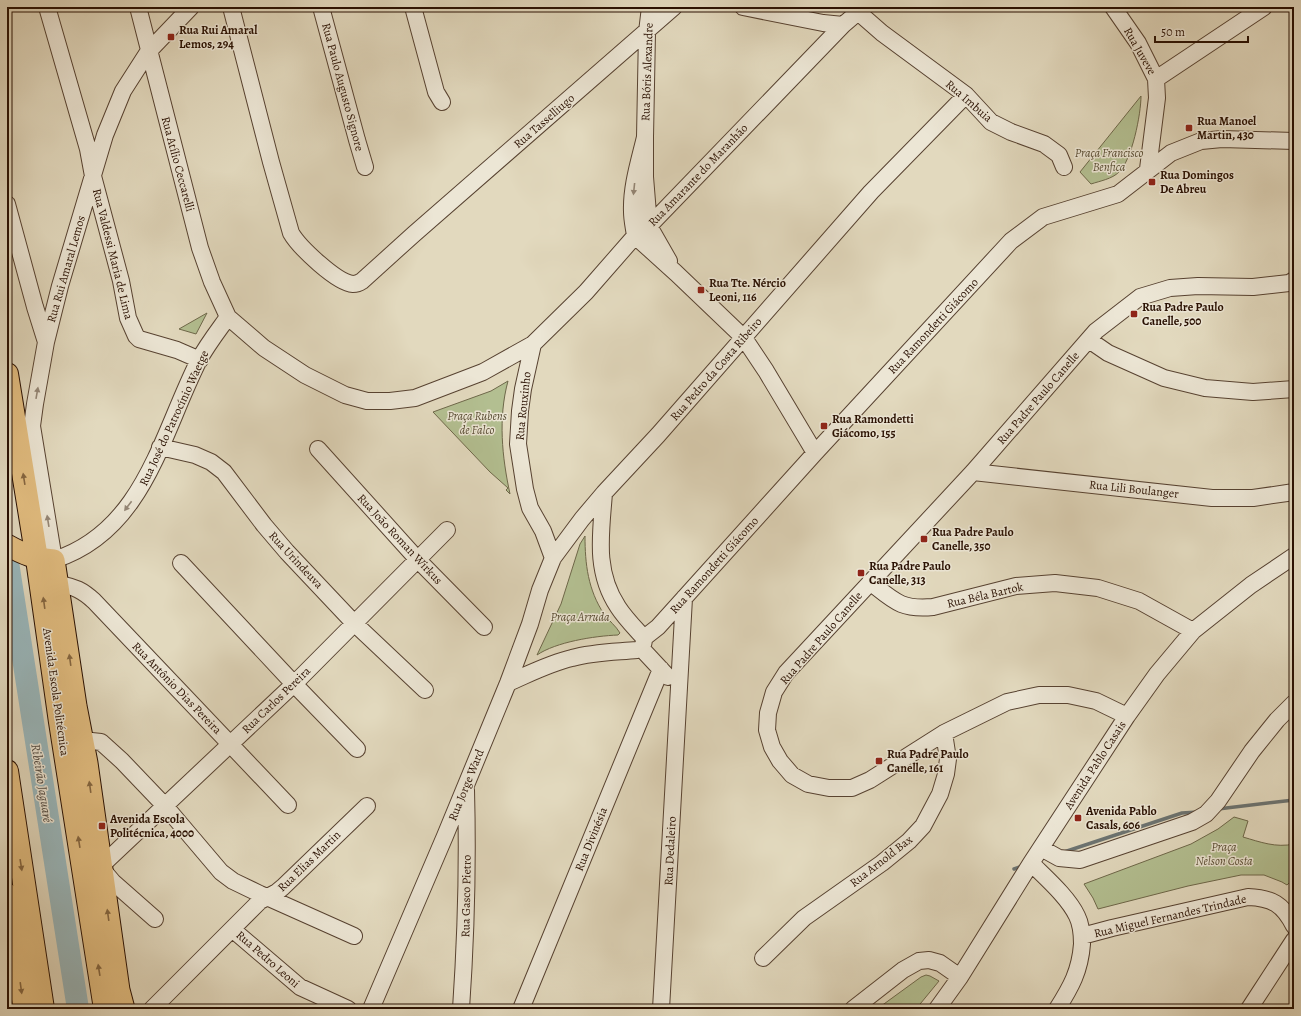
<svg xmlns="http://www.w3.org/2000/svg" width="1301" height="1016" viewBox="0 0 1301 1016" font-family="Alegreya,serif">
  <rect width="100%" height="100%" fill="#e2d9be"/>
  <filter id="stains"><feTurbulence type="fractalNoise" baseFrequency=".005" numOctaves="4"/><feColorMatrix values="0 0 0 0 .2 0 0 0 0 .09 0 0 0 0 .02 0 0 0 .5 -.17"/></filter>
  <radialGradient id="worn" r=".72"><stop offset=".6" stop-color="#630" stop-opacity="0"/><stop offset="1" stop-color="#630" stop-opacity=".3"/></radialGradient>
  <!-- park -->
  <path fill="#b3bf91" stroke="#6e684a" d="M1141,96C1141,114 1132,160 1119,172C1112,179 1100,181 1091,184L1080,172Z
    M207,313L196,334L179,329Z
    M508,381C498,418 502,457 510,494L506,490L508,488L490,472L433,412L491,391Z
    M585,536C585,564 588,590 604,614C609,621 616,626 620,633L618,635C594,636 556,642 537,655L561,604L580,544Z
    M1234,817L1248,821L1243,837C1260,842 1276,848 1294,844V867L1292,880L1287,885L1282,882L1264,875H1241L1188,886L1098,909L1093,898L1084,884L1191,844L1218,829Z
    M926,975L930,976L939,981L916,1009H877L921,977Z"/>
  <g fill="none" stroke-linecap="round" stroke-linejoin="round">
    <!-- stream -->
    <path stroke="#6c7472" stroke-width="3.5" d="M1218,809L1294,800
      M1064,852L1182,813L1198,812
      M1014,869L1022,866"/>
    <!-- river -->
    <path stroke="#99b7bc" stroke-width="22" d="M7,556L78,1009"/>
    <!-- minor casing -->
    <g stroke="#574231" stroke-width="18">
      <path id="minor" d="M47,7L88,149L93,176L121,281L128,318L136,336L139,339L177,350L200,360
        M138,7L200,248L212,282L228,317
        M191,7L148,52L123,91L105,135L60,286L46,342L35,404L32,426L54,560C144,531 161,435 199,360C207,345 218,331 228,317L264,348L305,375L345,395L367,401H390L415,398L483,372L533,344L586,292L635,236L649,226L843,25L864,7
        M231,7L271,162L291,233C299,247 337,283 353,284C356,284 359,283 362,281L414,234L674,7
        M321,7L357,140L365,167
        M413,7L436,92L442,102
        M650,7L647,32L645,137V177L649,226L669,261
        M743,7L823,23L843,25
        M1113,7L1138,43L1156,79L1157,98L1148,169
        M858,12L882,33L966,95L991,122L1011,132L1044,144L1059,155L1064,167
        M1156,79L1264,7
        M645,137C639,162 631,187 632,212C632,220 634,228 635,236L676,273L744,338L766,371L815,453
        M7,204L35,307L46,342
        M1089,340L1108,353L1164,378L1205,388L1253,392L1294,389
        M533,344L523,389L520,411L518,444L525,489L530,508L543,531L553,558
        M160,447L195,455L211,462L224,472L264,525L287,552L354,623L425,690
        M318,449L418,560L484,627
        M973,472L1212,498H1253L1294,492
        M181,563L294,684L357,749
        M870,582C894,601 901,610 933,607L1016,586L1055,583L1098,588L1139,601L1193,631
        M59,584C75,587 82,590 94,601L288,805
        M644,638L658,627L815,453L1011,241L1043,217L1118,194L1171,153L1201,141L1222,139L1294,141
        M641,648L668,677
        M508,683C529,674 550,663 572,658C593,652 615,652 637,650C643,648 644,644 644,638C635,628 625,618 618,607C594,571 601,533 604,493
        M1127,716L1096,701L1068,695H1039L1007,702L944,733L870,780L852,788H829L808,784L792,775L780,761L772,747L767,730L768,713L774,692L786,673L973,472L1096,331L1140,297L1170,288L1198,286L1253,287L1289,283L1294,280
        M82,740L101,742L122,761L165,806L221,872L233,881L260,894L354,936
        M1041,848L1059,858L1080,860L1192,822L1206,814L1218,801L1252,751L1277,720L1294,703
        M1031,863C1046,878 1068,897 1077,916C1081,924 1082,935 1082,944C1080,971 1071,987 1057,1009
        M101,866L294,684L447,530
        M102,869L113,882L155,919
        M232,929L300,987L348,1009
        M1082,936L1112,928L1248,897C1272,898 1283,904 1294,926
        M763,958L804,918L882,863L909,841L923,826L940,794L946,774L948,759L944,733
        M152,1009L260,901L277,892L283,887L367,806
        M371,1009L445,836L508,683L530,624L540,590L553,558L582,519L604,493L658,435L871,192L966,95
        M461,1009C466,936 468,863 466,790
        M521,1009L661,669
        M661,1009L684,598
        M853,1009L903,970L919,961L929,960L940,963L960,977
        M937,1009L960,977L1031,863L1127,716L1157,674L1193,631L1251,585L1294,556
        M1249,1009L1294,940"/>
    </g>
    <!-- major casing -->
    <g stroke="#291002" stroke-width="23">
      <path id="major" d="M7,545C25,555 33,558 54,560L76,706L87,763L119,990L124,1009
        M7,894L24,1009"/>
    </g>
    <!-- highway casing -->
    <g stroke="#291002" stroke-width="24">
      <path id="highway" d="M7,374L37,559L60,722L105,1009
        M7,771L43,1009"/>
    </g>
    <!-- minor -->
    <use href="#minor" stroke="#ece6d5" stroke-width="16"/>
    <!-- major -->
    <use href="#major" stroke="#e1bc7f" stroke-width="21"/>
    <!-- highway -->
    <use href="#highway" stroke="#e1bc7f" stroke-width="22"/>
  </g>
  <!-- one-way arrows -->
  <defs><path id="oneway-solid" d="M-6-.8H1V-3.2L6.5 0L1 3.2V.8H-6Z"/></defs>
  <g fill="#948676">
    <use href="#oneway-solid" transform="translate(634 189) rotate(96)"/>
    <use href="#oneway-solid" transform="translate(37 393) rotate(-80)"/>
    <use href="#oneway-solid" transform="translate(128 506) rotate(127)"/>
    <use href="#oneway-solid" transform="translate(48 521) rotate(-99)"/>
  </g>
  <g fill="#856640">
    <use href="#oneway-solid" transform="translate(24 479) rotate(-99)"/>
    <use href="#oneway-solid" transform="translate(44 603) rotate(-98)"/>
    <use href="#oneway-solid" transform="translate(70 660) rotate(-98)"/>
    <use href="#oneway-solid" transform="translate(90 787) rotate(-98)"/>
    <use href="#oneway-solid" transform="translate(79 842) rotate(-99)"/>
    <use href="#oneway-solid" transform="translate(21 865) rotate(81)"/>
    <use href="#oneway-solid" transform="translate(108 915) rotate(-98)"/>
    <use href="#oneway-solid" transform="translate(99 970) rotate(-99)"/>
    <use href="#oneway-solid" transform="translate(21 988) rotate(82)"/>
  </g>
  <!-- markers -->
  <g fill="#8f2418" stroke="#ece6d5" stroke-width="1.5">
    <rect x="167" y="33" width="8" height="8" rx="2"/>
    <rect x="1185" y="124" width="8" height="8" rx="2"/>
    <rect x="1148" y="178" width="8" height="8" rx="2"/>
    <rect x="697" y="286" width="8" height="8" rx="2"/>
    <rect x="1130" y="310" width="8" height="8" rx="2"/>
    <rect x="820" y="422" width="8" height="8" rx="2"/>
    <rect x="920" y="535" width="8" height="8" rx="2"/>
    <rect x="857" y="569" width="8" height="8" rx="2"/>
    <rect x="875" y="757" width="8" height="8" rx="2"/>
    <rect x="1074" y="814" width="8" height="8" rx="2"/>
    <rect x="98" y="822" width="8" height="8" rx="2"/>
  </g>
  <g text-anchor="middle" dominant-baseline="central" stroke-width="3" stroke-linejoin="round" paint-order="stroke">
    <!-- poi labels -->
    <g font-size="12" font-weight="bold" fill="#291002" stroke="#ece6d5" text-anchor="start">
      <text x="179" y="30">Rua Rui Amaral<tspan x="179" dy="14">Lemos, 294</tspan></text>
      <text x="1197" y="121">Rua Manoel<tspan x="1197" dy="14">Martin, 430</tspan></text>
      <text x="1160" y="175">Rua Domingos<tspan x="1160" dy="14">De Abreu</tspan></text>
      <text x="709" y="283">Rua Tte. Nércio<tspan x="709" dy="14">Leoni, 116</tspan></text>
      <text x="1142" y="307">Rua Padre Paulo<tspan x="1142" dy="14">Canelle, 500</tspan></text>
      <text x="832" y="419">Rua Ramondetti<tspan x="832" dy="14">Giácomo, 155</tspan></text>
      <text x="932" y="532">Rua Padre Paulo<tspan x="932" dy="14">Canelle, 350</tspan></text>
      <text x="869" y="566">Rua Padre Paulo<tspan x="869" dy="14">Canelle, 313</tspan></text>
      <text x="887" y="754">Rua Padre Paulo<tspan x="887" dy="14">Canelle, 161</tspan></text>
      <text x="1086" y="811">Avenida Pablo<tspan x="1086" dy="14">Casals, 606</tspan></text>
      <text x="110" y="819">Avenida Escola<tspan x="110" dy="14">Politécnica, 4000</tspan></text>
    </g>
    <!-- street labels -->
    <g font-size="12" fill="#291002" stroke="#ece6d5">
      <text transform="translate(1140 51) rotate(60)">Rua Juveve</text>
      <text transform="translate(647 72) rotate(-88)">Rua Bóris Alexandre</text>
      <text transform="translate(343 87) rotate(75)">Rua Paulo Augusto Signore</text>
      <text transform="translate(969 101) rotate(41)">Rua Imbuia</text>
      <text transform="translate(544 121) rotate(-41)">Rua Tasselliugo</text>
      <text transform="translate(178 164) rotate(75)">Rua Atílio Ceccarelli</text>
      <text transform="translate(698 175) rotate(-46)">Rua Amarante do Maranhão</text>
      <text transform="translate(113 254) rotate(76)">Rua Valdessi Maria de Lima</text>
      <text transform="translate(66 269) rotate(-74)">Rua Rui Amaral Lemos</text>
      <text transform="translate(933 326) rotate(-47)">Rua Ramondetti Giácomo</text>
      <text transform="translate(716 369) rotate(-49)">Rua Pedro da Costa Ribeiro</text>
      <text transform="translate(1038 398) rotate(-49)">Rua Padre Paulo Canelle</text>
      <text transform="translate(523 406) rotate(-84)">Rua Rouxinho</text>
      <text transform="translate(174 418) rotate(-65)">Rua José do Patrocínio Waetge</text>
      <text transform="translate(1134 489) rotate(6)">Rua Lili Boulanger</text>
      <text transform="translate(400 539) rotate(47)">Rua João Roman Wirkus</text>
      <text transform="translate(296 560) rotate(47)">Rua Urindeuva</text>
      <text transform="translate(714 565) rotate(-48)">Rua Ramondetti Giácomo</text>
      <text transform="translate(985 595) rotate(-13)">Rua Béla Bartok</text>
      <text transform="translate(821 638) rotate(-49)">Rua Padre Paulo Canelle</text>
      <text transform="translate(177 688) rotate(46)">Rua Antônio Dias Pereira</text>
      <text transform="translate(56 692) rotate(82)">Avenida Escola Politécnica</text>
      <text transform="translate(276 700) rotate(-44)">Rua Carlos Pereira</text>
      <text transform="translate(1095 765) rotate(-57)">Avenida Pablo Casais</text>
      <text transform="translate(466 785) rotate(-68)">Rua Jorge Ward</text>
      <text transform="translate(591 839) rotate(-68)">Rua Divinésia</text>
      <text transform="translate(670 851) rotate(-87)">Rua Dedaleiro</text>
      <text transform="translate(309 861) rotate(-44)">Rua Elias Martin</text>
      <text transform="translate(881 861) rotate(-38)">Rua Arnold Bax</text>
      <text transform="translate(466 896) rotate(-89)">Rua Gasco Pietro</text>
      <text transform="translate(1170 916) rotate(-13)">Rua Miguel Fernandes Trindade</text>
      <text transform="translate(268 959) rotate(41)">Rua Pedro Leoni</text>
    </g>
    <!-- park labels -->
    <g font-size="12" font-style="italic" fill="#594d34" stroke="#ece6d5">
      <text x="1109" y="153">Praça Francisco<tspan x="1109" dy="14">Benfica</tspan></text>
      <text x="477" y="416">Praça Rubens<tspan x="477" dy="14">de Falco</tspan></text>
      <text x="580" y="617">Praça Arruda</text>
      <text x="1224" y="847">Praça<tspan x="1224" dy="14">Nelson Costa</tspan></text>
    </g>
    <!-- water labels -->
    <g font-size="13" font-style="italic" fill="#504a43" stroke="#ece6d5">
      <text transform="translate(42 783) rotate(81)">Ribeirão Jaguaré</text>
    </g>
  </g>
  <!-- margin -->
  <rect width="1301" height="1016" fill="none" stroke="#e2d9be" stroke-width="24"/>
  <rect x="8" y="8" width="1285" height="1000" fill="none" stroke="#291002" stroke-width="2"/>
  <rect x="12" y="12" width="1277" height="992" fill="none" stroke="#291002"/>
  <!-- scale -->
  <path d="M1155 36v6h93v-6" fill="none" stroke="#291002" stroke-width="2"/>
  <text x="1161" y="36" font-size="12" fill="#291002" stroke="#ece6d5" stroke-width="3" paint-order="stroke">50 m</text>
  <rect width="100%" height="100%" filter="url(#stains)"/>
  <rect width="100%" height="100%" fill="url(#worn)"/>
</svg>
